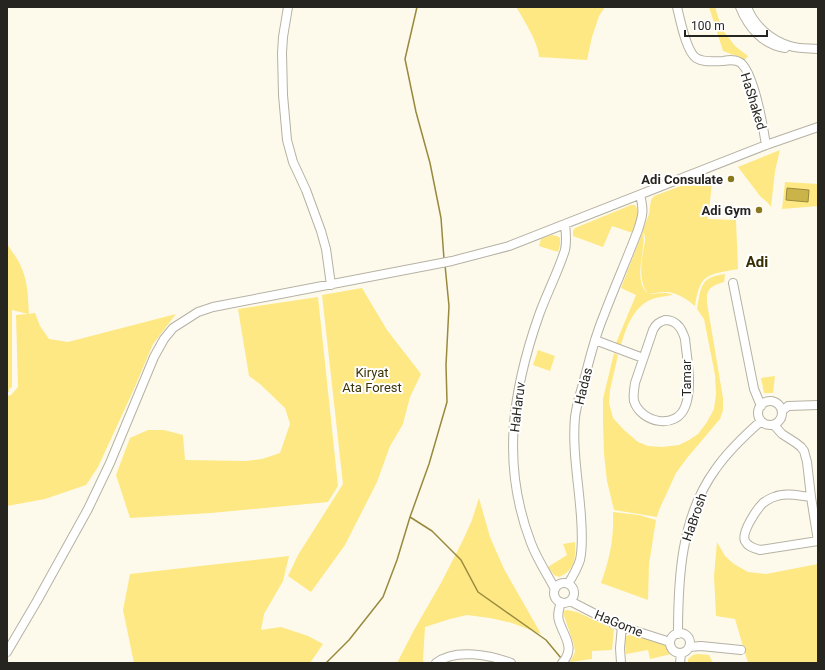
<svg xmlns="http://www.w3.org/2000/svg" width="825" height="670" font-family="Roboto,sans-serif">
	<rect width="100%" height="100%" fill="#fdfaeb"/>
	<!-- green -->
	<path fill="#fee883" d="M516,7H605L599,16L592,37L587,60L539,57C539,44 523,18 516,7Z
		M709,7H715L722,29L735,46L748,56L744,61L739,57L723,51Z
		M780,150L775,171L771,207L768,203L760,196L738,167Z
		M713,174L708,219L736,220L738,269C707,275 700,273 695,306C687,299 676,292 666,292C660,292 654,293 649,294C638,285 641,260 644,247C645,241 646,237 643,232C647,249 631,281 649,294C657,294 666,291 673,295C666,296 658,297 652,299C633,307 626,328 621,345L616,343L636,295L621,288L643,231V230L649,214L651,200L654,196Z
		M785,182L818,184V206L782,209Z
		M631,205H635C642,214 636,224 633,233L612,226L603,247L573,236V231L575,228Z
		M552,235L557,236L560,238V245L558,252L539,246L541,239Z
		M7,244C12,252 19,260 22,269C28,283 28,298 29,314L35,313L40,326L49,339L68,342L176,314L153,344L134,389L98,467L86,485L45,499L7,506V396L11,395L18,387L16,315L28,314L12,310V387L9,389V392H7Z
		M725,274L724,282C710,286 706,289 707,303L723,398V410L720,419L687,458L676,473L659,510L657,517L614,510L607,481L604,454L603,422V399L614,353L618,355L610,390L609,403L613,418L624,430L638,442L648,446L662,447L679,445L689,440L698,434L707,422L714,409L716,394L715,375L704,319L697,309C701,287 700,277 725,274Z
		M362,288L387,330L421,374L410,397L403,424L390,446L377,482L345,545L311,592L288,576L298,555L343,484L322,295Z
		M318,297L338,486L328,502L211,513L130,518L116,475L130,438L148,430H164L183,435L185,460L246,461L262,459L280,453L290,424L285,408L260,384L249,376L238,309Z
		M538,350L555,356L550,371L533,365Z
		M775,376L773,393H764L761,378Z
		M479,498L490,537L504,569L541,634L512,623L490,618L467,615L450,619L425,627L423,660L424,663H397L414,630L441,583L463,540L472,520Z
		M613,512L639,515L656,520L649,564L648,600L601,583C610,558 614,539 613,512Z
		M575,542C576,558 575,571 559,577L554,575L548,567L567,555L563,544Z
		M717,542L725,556L734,564L748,572L766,574L818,564V663H748L735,619L716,616L714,576Z
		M289,556L283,581L264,614L261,630L281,627L308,636L323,644L310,663H134L123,610L130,574Z
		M567,610L577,612L614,629L612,650L592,651V659L570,662L575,652L574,645L564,616V611Z
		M630,635L661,642L666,645L671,654L650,659L648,650L626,654L625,639L626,636Z
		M697,654L709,655L713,663H688V659L693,655Z"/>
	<!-- water -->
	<path fill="#cab44a" stroke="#99893d" d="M787,188L809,190L808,202L786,200Z"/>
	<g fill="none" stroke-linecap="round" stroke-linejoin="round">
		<!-- stream -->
		<path stroke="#99893d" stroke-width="1.5" d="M417,7L405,59L416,112L430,163L441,218L444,259
			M410,517L432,531L461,560L478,592L546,640L561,658
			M326,663L349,640L383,597L397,560L410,517L429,464L447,402L446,365L449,306L445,265"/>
		<defs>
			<path id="minor" d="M288,7L283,37L282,53L283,95L287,140L293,162L306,190L321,231L326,249L331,285
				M677,7C680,19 686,51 696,58C704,63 715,61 723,61C729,60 736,59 741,63C755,76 763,126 766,145
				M740,7C748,27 763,45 785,48
				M747,7C754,26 771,40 790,46C799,49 809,48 818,49
				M733,283L754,389L761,406
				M665,320C677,320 682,329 685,339C687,360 693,387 685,407C676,430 641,423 634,401C633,395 634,389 635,383L653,330C656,324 659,322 665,320Z
				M595,340L643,358
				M758 413a12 12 0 1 1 24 0a12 12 0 1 1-24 0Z
				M782,411L788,406L818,405
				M774,425L782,434L796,443L801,447L804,451L807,462L811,497L818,541
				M811,497C799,496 786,492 774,497C770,498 766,501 763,503C757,509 741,532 745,541C748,547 754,548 760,550L818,541
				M554 593a10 10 0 1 1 20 0a10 10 0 1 1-20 0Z
				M568,584C573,576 577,569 580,560C583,546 582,531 581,517C579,484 572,451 575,417C577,402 582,388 586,373C591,353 596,334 604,315C615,286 627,259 638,230C643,215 644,210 640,195
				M555,589C547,574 537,559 531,543C501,465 512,392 539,315C547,293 558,272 565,250C567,241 566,233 565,224
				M570,601L607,620L620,626L670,642
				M561,602C559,609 557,615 559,621C564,637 576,648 562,663
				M670 643a10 10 0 1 1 20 0a10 10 0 1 1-20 0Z
				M678,634C678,578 681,517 715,470C728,451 744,436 761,421
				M689,647L701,646L741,650
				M7,652L37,601L88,509L110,463L154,357L164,339L173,328L198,312L213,307L452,261L509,246L766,145L818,127
				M436,663C455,648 491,655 511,663
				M621,663L620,648L622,626
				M680,663L681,653"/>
		</defs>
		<!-- minor casing -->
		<use href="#minor" stroke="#b5b2a4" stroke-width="10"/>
		<!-- minor -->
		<use href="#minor" stroke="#fff" stroke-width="8"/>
	</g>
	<!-- markers -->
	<g fill="#8a781c" stroke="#fff" stroke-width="1.5">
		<circle cx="731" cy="179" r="4"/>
		<circle cx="759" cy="210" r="4"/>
	</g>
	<g text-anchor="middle" stroke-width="4" stroke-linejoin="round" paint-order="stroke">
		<!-- street labels -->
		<g font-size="13" fill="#272520" stroke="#fff">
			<text transform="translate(754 101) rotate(73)" y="5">HaShaked</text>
			<text transform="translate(686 378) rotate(-90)" y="5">Tamar</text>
			<text transform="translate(583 386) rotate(-76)" y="5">Hadas</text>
			<text transform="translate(517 407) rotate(-83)" y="5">HaHaruv</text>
			<text transform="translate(694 517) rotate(-71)" y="5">HaBrosh</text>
			<text transform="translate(619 623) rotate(22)" y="5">HaGome</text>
		</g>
		<!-- poi labels -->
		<g font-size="13" font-weight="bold" fill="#272520" stroke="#fff" text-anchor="end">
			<text x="723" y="184">Adi Consulate</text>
			<text x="751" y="215">Adi Gym</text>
		</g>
		<!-- park labels -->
		<g font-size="13" fill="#3e3506" stroke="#fff">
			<text x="372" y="377">Kiryat<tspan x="372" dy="15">Ata Forest</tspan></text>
		</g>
		<!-- quarter labels -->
		<g font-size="15" font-weight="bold" fill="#372f03" stroke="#fff">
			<text x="757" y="267">Adi</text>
		</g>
	</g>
	<!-- border -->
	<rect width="825" height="670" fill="none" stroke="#272520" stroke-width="16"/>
	<!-- scale -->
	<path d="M685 30v6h82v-6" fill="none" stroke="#272520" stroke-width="2"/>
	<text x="691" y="30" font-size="12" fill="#272520" stroke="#ffffff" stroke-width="3" paint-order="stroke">100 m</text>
</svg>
